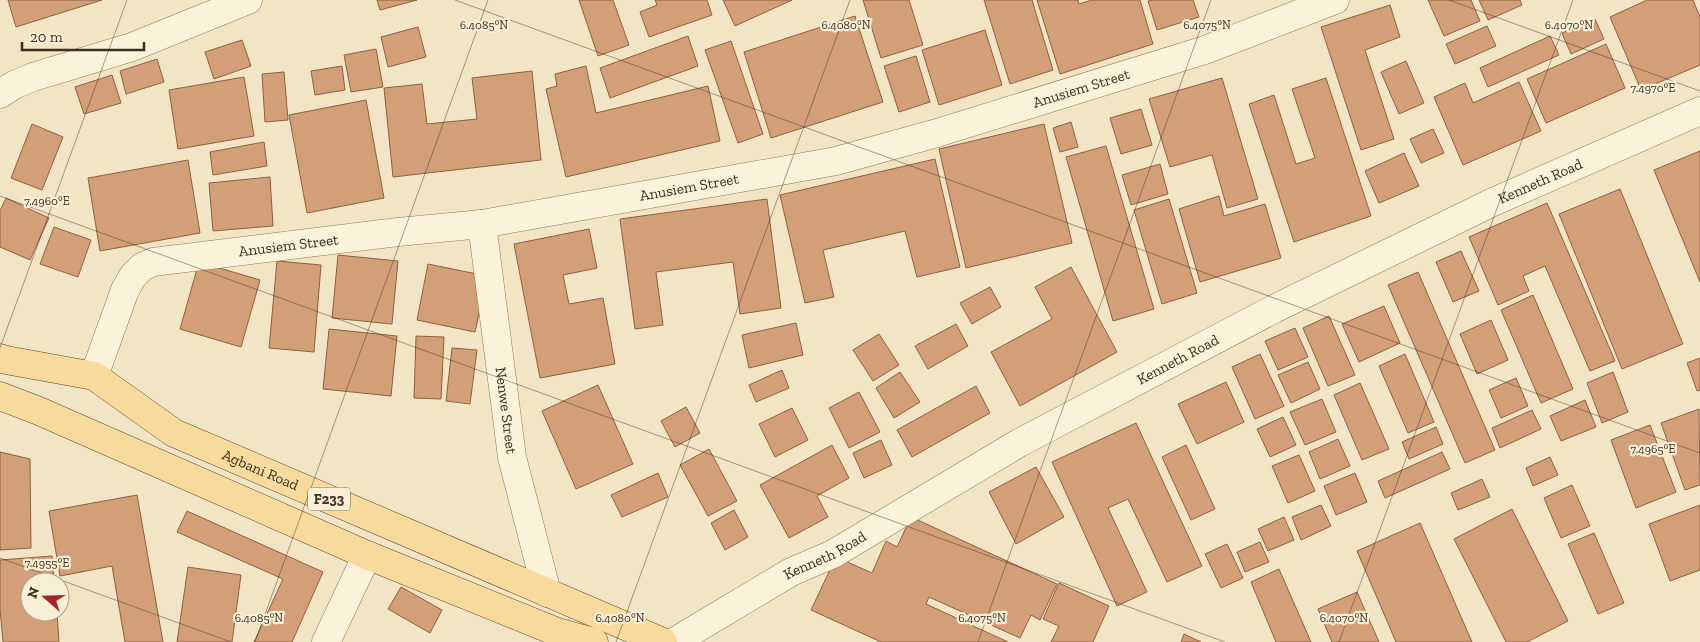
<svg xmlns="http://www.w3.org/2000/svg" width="1700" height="642" font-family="'Zilla Slab',serif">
	<rect width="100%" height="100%" fill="#f2e5c6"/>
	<!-- building -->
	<path fill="#d39f79" stroke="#905f3e" d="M8,0H102L16,27Z
		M377,0H417L380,10Z
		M579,0H613L629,45L598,56Z
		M655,0H707L712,15L649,37L640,12L657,5Z
		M723,0H792L735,26Z
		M863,0H909L923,45L881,58Z
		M984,0H1032L1053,70L1010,84Z
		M1037,0H1078L1079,4L1092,0H1140L1153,44L1060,74Z
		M1152,0H1193L1199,17L1157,30L1148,1Z
		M1428,0H1471L1480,21L1444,36Z
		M1479,0H1520L1522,5L1488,20Z
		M1647,0H1693L1700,17V65L1641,90L1610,17Z
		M1390,5L1400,37L1365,50L1394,139L1361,150L1321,27Z
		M855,16L883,102L771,138L744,52Z
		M1595,19L1604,39L1571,54L1562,33Z
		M1487,26L1496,46L1455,64L1446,44Z
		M418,27L426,57L388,67L381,37Z
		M985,30L1002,85L939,105L922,50Z
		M688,36L698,66L610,98L600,68Z
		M1550,36L1559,55L1488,87L1480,68Z
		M242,40L251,66L214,79L205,52Z
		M731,41L763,134L738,143L705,50Z
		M1606,44L1625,88L1546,123L1527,79Z
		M376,49L383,87L351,92L344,55Z
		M916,56L930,102L899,112L884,66Z
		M157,59L164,82L126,94L120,71Z
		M1406,61L1424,103L1399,114L1381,72Z
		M342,66L345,90L315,95L311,71Z
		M586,66L596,113L708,86L720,141L566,177L546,89L557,86L555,74Z
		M532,71L541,160L393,177L384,88L422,84L427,124L477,119L472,78Z
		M284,72L288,120L265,122L262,74Z
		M112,75L121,103L84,114L75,87Z
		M244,77L254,136L178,149L169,90Z
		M1222,78L1258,199L1227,208L1212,155L1170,167L1149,99Z
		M1326,78L1371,216L1294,242L1249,104L1274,95L1296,164L1315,158L1292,89Z
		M1519,82L1541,131L1463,165L1434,97L1465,83L1473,103Z
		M366,100L384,198L307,213L289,115Z
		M1141,109L1152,145L1121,154L1110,118Z
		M1071,122L1078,147L1060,152L1053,128Z
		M32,124L63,137L42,190L11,178Z
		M1044,124L1072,243L966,268L939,149Z
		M1433,129L1444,153L1421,163L1410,139Z
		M264,142L267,166L213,175L210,152Z
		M1106,146L1154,309L1113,321L1066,157Z
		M1700,151V282L1654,170Z
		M1404,153L1419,186L1379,203L1365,171Z
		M935,159L960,267L917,277L905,231L823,250L834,297L805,303L780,195Z
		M188,160L200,233L100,251L88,178Z
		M1160,164L1168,194L1131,205L1122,175Z
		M270,177L273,226L213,231L209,183Z
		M1620,189L1683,344L1622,369L1559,214Z
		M1219,196L1224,216L1265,204L1281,258L1200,282L1179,209Z
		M6,198L49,218L30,260L0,247V211Z
		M767,199L781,308L740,314L733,262L656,272L663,325L635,329L620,219Z
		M1169,199L1197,293L1162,304L1134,210Z
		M1547,203L1615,361L1590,371L1545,266L1523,276L1529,291L1498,305L1469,237Z
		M54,227L91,240L78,277L40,264Z
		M589,229L597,268L563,275L569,304L603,298L615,364L540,378L514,244Z
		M1461,251L1479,291L1453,302L1436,262Z
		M338,255L398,261L392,324L332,318Z
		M277,261L321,265L314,352L269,348Z
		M199,262L260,280L241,347L180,329Z
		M428,264L487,276L475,332L417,320Z
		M1071,267L1117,352L1020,406L991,352L1052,319L1035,287Z
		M1418,272L1495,450L1465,463L1388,285Z
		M990,287L1001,307L972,324L960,303Z
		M1533,295L1573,389L1541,403L1501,310Z
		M1384,306L1400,343L1359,362L1342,324Z
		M1329,316L1355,375L1328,386L1303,328Z
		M1491,320L1508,360L1477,374L1460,334Z
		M796,323L803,355L749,368L742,335Z
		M956,324L968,346L928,369L915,346Z
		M1295,328L1308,357L1278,370L1265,341Z
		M329,329L397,336L391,396L323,389Z
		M879,334L899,365L873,381L853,350Z
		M416,336L444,337L441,399L414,398Z
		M452,348L477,350L470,404L446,401Z
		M1260,354L1284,406L1255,419L1232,367Z
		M1405,354L1434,422L1408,433L1379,366Z
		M1700,358V390L1697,391L1687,363Z
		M1308,362L1320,389L1291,403L1278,375Z
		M782,370L789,388L756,402L749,385Z
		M900,372L920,402L894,418L876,388Z
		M1613,372L1628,412L1602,423L1587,383Z
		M1516,378L1528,406L1501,418L1489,390Z
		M1226,382L1244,422L1197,444L1178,404Z
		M1360,383L1389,449L1362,460L1334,395Z
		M598,385L633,464L576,489L542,411Z
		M976,386L990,413L912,457L897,430Z
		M859,392L880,432L849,448L829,408Z
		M1322,399L1336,432L1305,445L1290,412Z
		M1585,400L1596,427L1561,441L1550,416Z
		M686,407L700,433L675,447L661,421Z
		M792,408L808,440L775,457L759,424Z
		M1699,409L1700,485L1685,490L1661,423Z
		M1532,410L1541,429L1500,448L1492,428Z
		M1283,417L1296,445L1270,457L1257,429Z
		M1136,423L1202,566L1167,582L1128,499L1108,508L1147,592L1117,606L1052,462Z
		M1650,425L1676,492L1636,508L1611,440Z
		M1436,427L1443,444L1409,459L1402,442Z
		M1338,439L1350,466L1320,479L1309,452Z
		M881,440L892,465L864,478L853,453Z
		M832,445L849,478L817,496L828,517L789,538L760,485Z
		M1186,445L1215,509L1191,520L1162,457Z
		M709,449L737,501L708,516L680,465Z
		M0,452L30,459L31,548L0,550Z
		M1442,452L1450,469L1385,498L1378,481Z
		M1299,455L1315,491L1288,503L1272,466Z
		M1550,457L1558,475L1533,486L1526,468Z
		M1036,467L1064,517L1016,544L989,492Z
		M658,473L668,497L622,517L611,495Z
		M1355,473L1367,502L1336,515L1324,486Z
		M1482,479L1490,497L1458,510L1451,493Z
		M1572,485L1590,526L1561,538L1544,498Z
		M137,495L163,642H125L112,566L60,576L49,511Z
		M1321,505L1331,526L1301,540L1292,517Z
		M1700,505V570L1670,581L1649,524Z
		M1512,509L1568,621L1527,642H1506L1454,539Z
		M734,510L748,537L725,550L711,523Z
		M187,511L323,572L292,642H254L283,579L177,532Z
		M911,517L1057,584L1040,620L1031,615L1020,638L929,597L926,604L1008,642H881L811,610L836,557L872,573L886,541L897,547Z
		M1284,517L1294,540L1268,551L1258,529Z
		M1420,523L1472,642H1396L1357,551Z
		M1594,533L1624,603L1598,614L1568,544Z
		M1260,542L1269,562L1245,572L1237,552Z
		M1227,544L1243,578L1221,588L1205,554Z
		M52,556L54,582H30V612H57L59,642H3L0,609V560Z
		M188,567L241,575L232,642H177Z
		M1279,569L1311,642H1276L1251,582Z
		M1059,583L1109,606L1093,642H1051L1059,626L1043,619Z
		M401,587L442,610L430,633L388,609Z
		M1357,592L1379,642H1332L1318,609Z
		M1184,634L1201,642H1181Z"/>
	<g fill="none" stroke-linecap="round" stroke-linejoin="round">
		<defs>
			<g id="minor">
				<path d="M0,94L14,85L33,77L132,47L248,0"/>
				<path id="s1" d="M482,224L512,457L547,593"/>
				<path id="s2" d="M94,376L125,290L133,276L142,267L153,262L398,232L482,224L836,161L937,133L1205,50L1335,0"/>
				<path d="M326,642L367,555"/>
				<path id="s3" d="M674,642L791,572L833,554L1019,443L1274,309L1493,202L1700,111"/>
			</g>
			<g id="primary">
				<path id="s4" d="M0,358L6,360L94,376L174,433L663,642"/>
				<path d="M0,396L39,411L367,555L557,632L594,642"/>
			</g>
		</defs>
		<!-- minor casing -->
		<use href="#minor" stroke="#8f765a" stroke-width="29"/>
		<!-- primary casing -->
		<use href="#primary" stroke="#5d442e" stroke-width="29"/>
		<!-- minor -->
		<use href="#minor" stroke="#fbf2da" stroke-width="28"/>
		<!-- primary -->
		<use href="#primary" stroke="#f7db9c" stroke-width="28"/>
	</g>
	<!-- ticks -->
	<path fill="none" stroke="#3e2e1f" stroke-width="1" stroke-opacity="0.45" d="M455,0L1700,453M1449,0L1700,91M0,196L1225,642M0,348L127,0M0,558L231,642M255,642L488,0M616,642L850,0M978,642L1211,0M1339,642L1573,0"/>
	<g text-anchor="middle" stroke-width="4.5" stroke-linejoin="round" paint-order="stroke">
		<!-- shield labels -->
		<rect fill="#f8efd6" stroke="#766856" stroke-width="1" x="308" y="487.5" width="42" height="23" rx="4"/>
		<g font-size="14" font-weight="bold" fill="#3e2e1f">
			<text x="329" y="504">F233</text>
		</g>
		<!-- street labels -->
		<g font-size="15" fill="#3e2e1f" stroke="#f8efd6">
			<text dy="5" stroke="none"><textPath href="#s2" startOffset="1079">Anusiem Street</textPath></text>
			<text dy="5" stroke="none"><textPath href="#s3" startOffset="982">Kenneth Road</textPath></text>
			<text dy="5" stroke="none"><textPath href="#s2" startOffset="674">Anusiem Street</textPath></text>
			<text dy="5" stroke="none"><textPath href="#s2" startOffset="269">Anusiem Street</textPath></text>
			<text dy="5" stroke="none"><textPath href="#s3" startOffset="578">Kenneth Road</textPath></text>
			<text dy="5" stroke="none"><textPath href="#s1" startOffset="188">Nenwe Street</textPath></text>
			<text dy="5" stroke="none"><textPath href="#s4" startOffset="288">Agbani Road</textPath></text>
			<text dy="5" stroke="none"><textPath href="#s3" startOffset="174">Kenneth Road</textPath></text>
		</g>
	</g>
	<g font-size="12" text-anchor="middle" fill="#3e2e1f" stroke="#f8efd6" stroke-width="4.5" stroke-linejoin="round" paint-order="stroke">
		<text x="484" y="29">6.4085°N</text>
		<text x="846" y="29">6.4080°N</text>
		<text x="1207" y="29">6.4075°N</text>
		<text x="1569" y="29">6.4070°N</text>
		<text x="1653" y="92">7.4970°E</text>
		<text x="47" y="205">7.4960°E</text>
		<text x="1653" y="453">7.4965°E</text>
		<text x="47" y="567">7.4955°E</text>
		<text x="259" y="622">6.4085°N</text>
		<text x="620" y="622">6.4080°N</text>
		<text x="982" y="622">6.4075°N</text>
		<text x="1344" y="622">6.4070°N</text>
	</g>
	<!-- north arrow -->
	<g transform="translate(45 597) rotate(290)"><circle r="24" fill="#f8efd6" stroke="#aea28d"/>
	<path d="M0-4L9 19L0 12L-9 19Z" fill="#a32525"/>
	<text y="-8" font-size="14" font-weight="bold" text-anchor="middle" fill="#3e2e1f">N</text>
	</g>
	<!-- scale -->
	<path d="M22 42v8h122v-8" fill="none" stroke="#3e2e1f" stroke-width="2.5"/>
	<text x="30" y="42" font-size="15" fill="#3e2e1f" stroke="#f8efd6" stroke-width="4" paint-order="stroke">20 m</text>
</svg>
